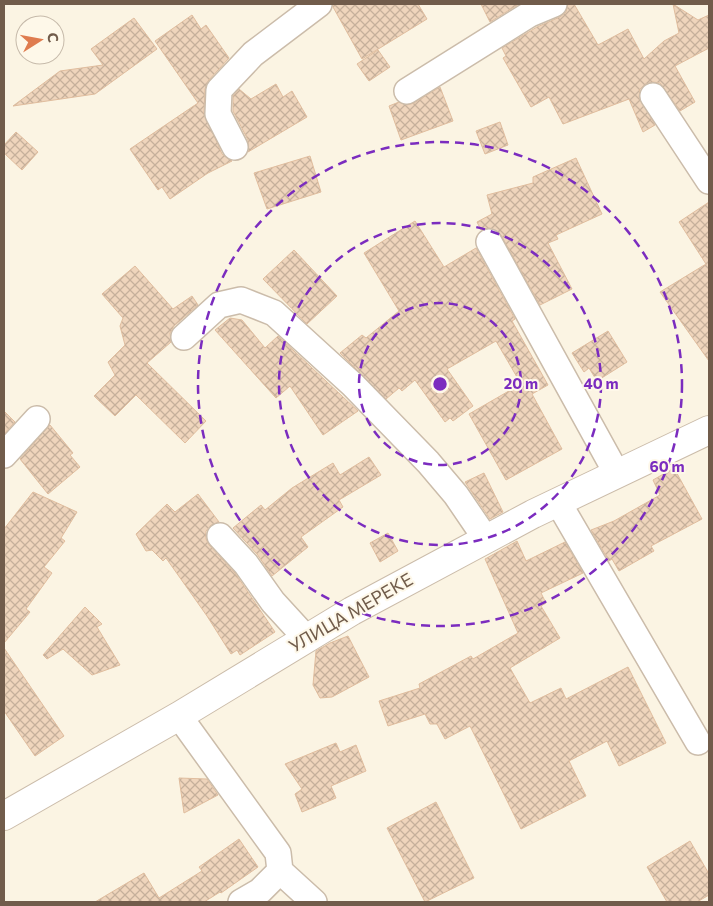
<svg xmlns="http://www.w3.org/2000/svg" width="713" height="906" font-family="Commissioner,sans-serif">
	<defs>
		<pattern id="building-cross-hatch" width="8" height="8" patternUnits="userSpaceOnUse" patternTransform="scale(1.25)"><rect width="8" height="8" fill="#efd5bc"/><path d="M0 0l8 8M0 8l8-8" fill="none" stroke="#c6b09b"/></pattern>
	</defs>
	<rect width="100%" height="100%" fill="#fbf4e3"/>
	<!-- building -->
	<path fill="url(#building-cross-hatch)" stroke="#e0bd9e" d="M333,4H418L427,19L362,59L333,7Z
		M481,4H519L490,22Z
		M568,4H574L598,45L628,29L644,59L664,41L679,33L673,4L698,20L709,15V48L675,66L695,102L680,111L660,83L653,82L646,84L640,89L639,97L655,125L643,132L629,99L563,124L549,97L531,107L503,58L506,56L502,48L537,27L560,17L566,12Z
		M192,15L201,29L206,25L229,58L208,81L205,89L204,113L222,154L232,161L208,173L170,199L162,187L158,190L130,149L198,103L155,41Z
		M134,18L157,49L95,94L13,106L60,71L103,65L91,49Z
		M378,50L390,67L369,81L357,64Z
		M276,84L283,97L292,91L307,117L248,152V140L233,111V96L239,89L251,99Z
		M440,87L453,121L401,140L389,106L399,102L407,105L414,103Z
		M500,122L508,145L485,154L476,131Z
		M16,132L38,152L22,170L4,153V145Z
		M310,156L321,192L267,209L254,173Z
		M576,158L602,214L556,235L558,239L548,243L572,289L540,305L501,235L490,228L481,230L477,222L492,214L487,195L533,183V177Z
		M709,202V361L660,292L706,264L679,222Z
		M415,221L444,267L476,248L515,319L512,321L548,385L532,394L562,449L506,480L469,414L521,384L496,341L447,369L473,406L453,421L450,418L445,422L415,380L402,391L399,388L386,399L340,353L362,335L366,338L399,311L364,253Z
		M294,250L337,296L307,324L263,279Z
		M135,266L173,309L192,296L198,305L174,326L170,333L171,342L147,363L206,421L185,443L136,395L115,416L94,396L115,375L108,362L125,345L120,326L123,318L102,294Z
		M230,318L242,320L265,348L278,336L358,411L323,435L290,386L276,398L215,330Z
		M608,331L627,362L597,381L589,368L584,372L572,353Z
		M4,411L15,422L4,434Z
		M50,425L73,453L70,455L80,467L48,494L20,459Z
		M369,457L381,475L339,500L343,507L301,537L308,547L272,576L257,554L233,528L261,505L265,510L292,488L333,463L340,475Z
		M674,468L702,519L651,546L654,551L619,571L612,559L609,561L591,530L614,521L660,495L653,480Z
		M484,473L503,512L490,519L465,482Z
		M33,492L77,512L61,538L65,541L44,567L52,573L26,609L30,612L4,643V529Z
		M198,494L219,522L211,525L206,531V539L209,545L235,573L275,632L240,655L237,650L231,654L207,616L166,558L163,561L152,550L146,551L136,534L167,504L175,512Z
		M388,533L398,551L380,562L370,543Z
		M517,541L526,561L565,542L583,573L541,593L546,603L541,606L560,638L510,668L530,703L561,688L566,699L628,667L666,743L619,766L607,741L569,761L586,796L521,829L470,726L445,739L437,724H430L425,714L388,726L379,701L420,688L419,684L471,656L473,659L518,633L485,559Z
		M85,607L102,624L97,627L120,665L92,675L63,649L47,659L43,655Z
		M348,636L369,677L332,697L320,698L313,685L316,651L330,643Z
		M4,648L64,736L35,756L4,711Z
		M336,743L340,752L356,745L366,771L331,786L336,798L302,812L295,794L302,789L285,764Z
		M179,778L207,779L218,795L184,813Z
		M436,802L474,878L425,902L387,828Z
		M239,839L258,867L221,893L220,892L204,902H95L144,873L159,898L202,871L199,867Z
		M690,841L709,874V895L697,902H667L647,867Z"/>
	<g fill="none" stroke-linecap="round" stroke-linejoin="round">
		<defs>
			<path id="minor" d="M407,91L530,14L554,4
				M653,96L709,181
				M235,147L218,114L219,90L253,54L319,4
				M489,242L617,474
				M184,337L219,305L241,300L274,313L353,385L428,462L456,495L486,539
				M4,455L37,419
				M558,502L698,742
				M220,536L246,564L273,602L306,638
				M179,716L278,853L280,871L314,902
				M241,902L260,891L280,871"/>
			<path id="tertiary" d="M4,816L179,716L352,611L533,514L709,430"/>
		</defs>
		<!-- minor casing -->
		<use href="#minor" stroke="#cbbcaa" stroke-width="28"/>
		<!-- tertiary casing -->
		<use href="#tertiary" stroke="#cbbcaa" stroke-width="30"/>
		<!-- minor -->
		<use href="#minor" stroke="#fff" stroke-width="25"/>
		<!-- tertiary -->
		<use href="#tertiary" stroke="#fff" stroke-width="28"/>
	</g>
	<!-- distance rings -->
	<g fill="none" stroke="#7b2cbf" stroke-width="2.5" stroke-dasharray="9 6">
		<circle cx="440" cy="384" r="81"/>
		<circle cx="440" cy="384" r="161"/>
		<circle cx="440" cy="384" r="242"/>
	</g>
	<g text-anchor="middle" stroke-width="4" stroke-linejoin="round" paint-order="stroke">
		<!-- street labels -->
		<g font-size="18" fill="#715c4b" stroke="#fef8e9">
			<text transform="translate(351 613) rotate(-30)" y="6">УЛИЦА МЕРЕКЕ</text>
		</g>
	</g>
	<circle cx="440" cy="384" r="8" fill="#7b2cbf" stroke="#fef8e9" stroke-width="2.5"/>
	<g font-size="15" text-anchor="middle" font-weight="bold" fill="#7b2cbf" stroke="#fef8e9" stroke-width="4" stroke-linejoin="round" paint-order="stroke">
		<text x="521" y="389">20 m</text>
		<text x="601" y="389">40 m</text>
		<text x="667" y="472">60 m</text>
	</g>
	<!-- border -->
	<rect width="713" height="906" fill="none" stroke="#715c4b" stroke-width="10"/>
	<!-- north arrow -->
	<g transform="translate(40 40) rotate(79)"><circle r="24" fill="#fef8e9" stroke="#c6baaa"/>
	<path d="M0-4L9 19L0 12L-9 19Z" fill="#df7c4f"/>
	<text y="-8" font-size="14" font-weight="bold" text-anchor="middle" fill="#715c4b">С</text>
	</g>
</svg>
